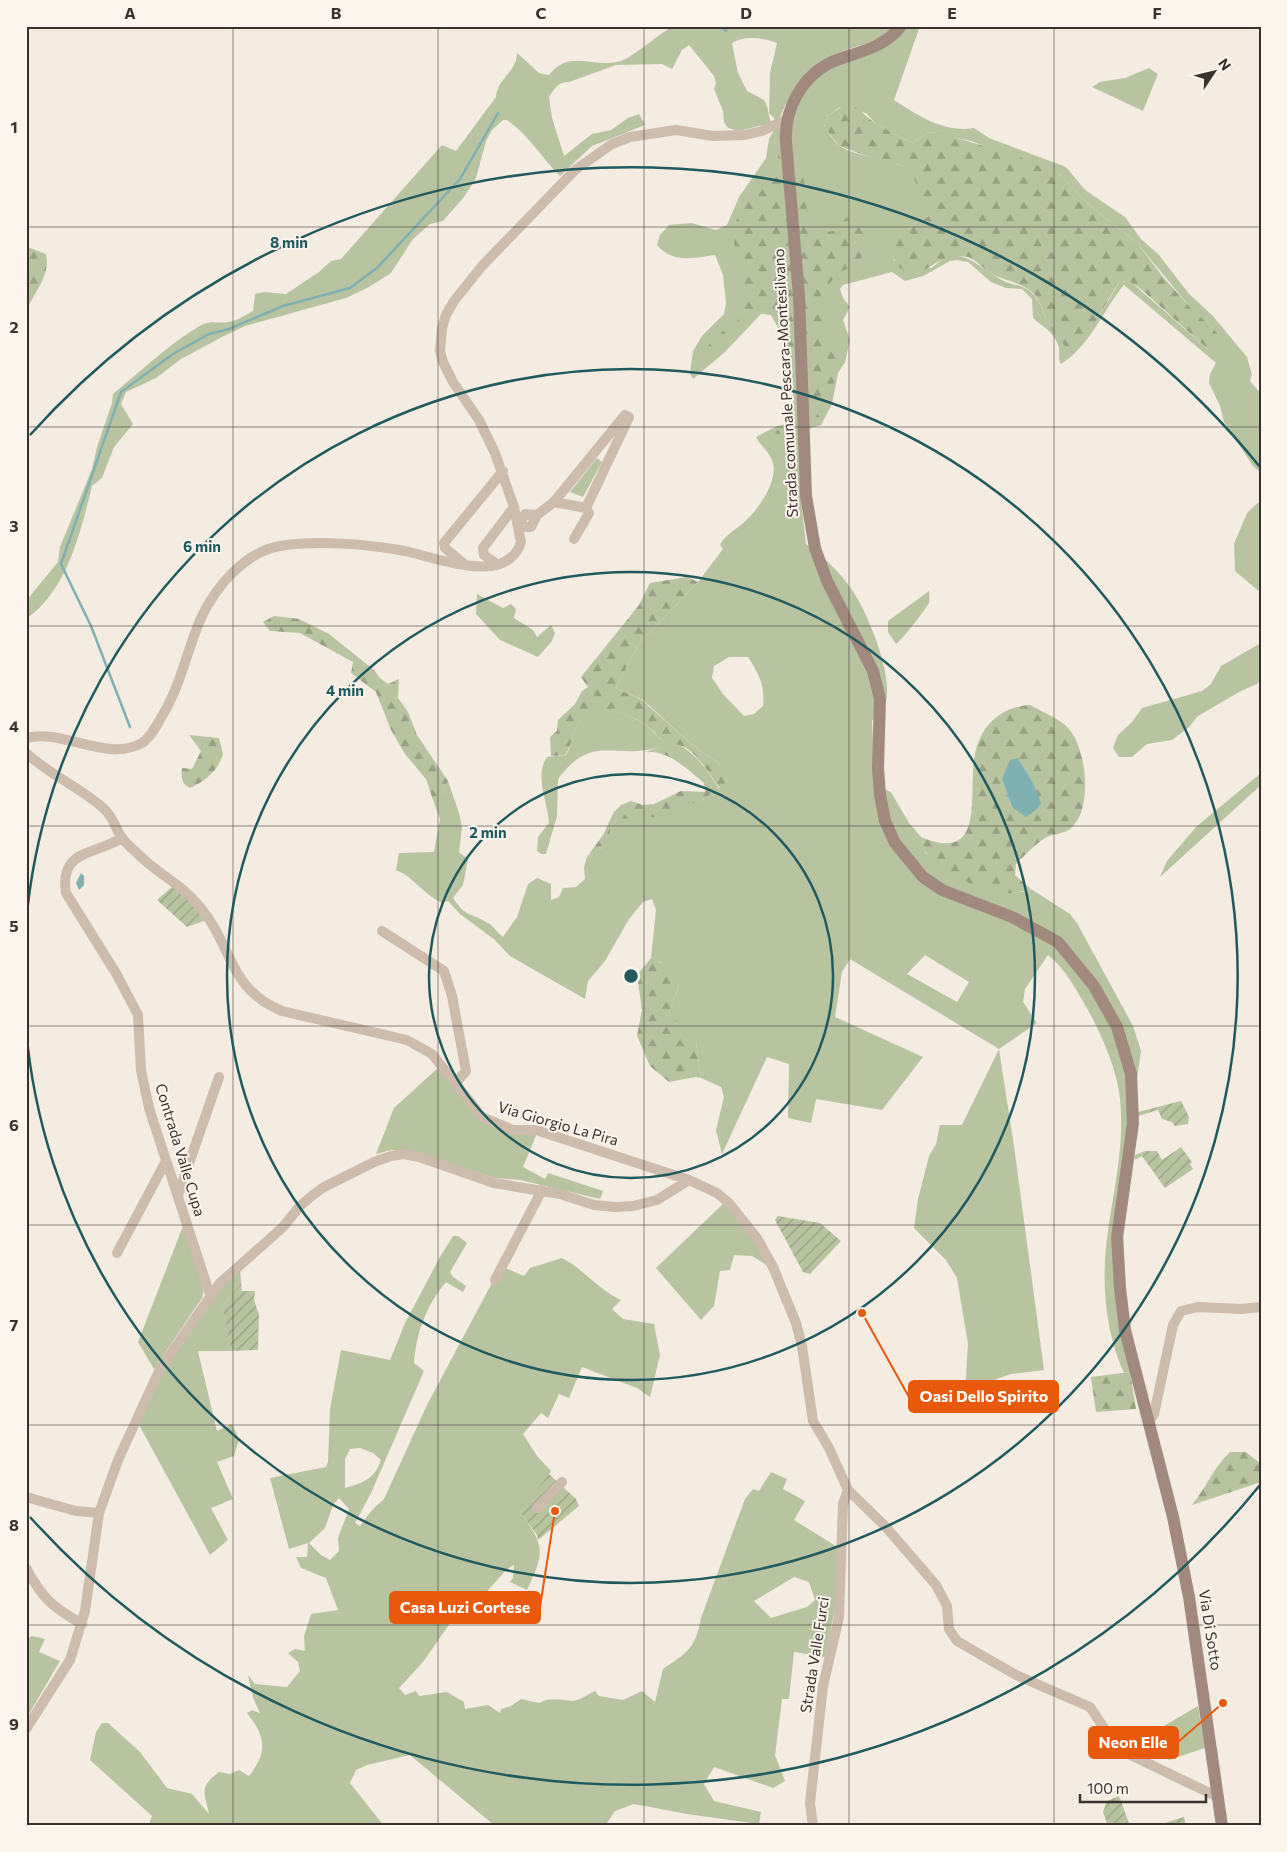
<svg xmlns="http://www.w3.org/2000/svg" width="1287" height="1852" font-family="Commissioner,sans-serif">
	<defs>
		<pattern id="forest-firs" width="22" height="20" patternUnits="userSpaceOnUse" patternTransform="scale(1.25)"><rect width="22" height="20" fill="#b8c4a0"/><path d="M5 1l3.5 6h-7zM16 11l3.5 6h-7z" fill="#97a083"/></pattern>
		<pattern id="garden-furrows" width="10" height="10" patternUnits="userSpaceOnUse" patternTransform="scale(1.25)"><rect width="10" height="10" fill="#b8c4a0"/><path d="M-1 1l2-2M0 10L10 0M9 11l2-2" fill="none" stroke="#97a083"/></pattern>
	</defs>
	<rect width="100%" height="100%" fill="#f4ebe1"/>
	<!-- green -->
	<path fill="#b8c4a0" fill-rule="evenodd" d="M673,26H892C882,39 867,43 852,48C810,62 797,77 780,117L776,120L769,113L770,73L777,43C764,38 744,35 732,43L738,73L747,91C769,102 765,99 771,123L739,131L728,128L724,122L723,111L714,89L716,83L714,76L689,45L682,50L672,69L662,64L616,65L569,82C558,82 555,88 549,97L552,118L564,156L592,134L611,130L628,118L639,114L645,125L592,146L560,176C541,157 529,135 507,120H503L492,130L486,141L476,178L464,197L443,221L430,224L413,239L391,273L369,287L346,298L245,326L224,336L181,359L156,378L126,392L121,404L133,424L114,447L102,478L92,486C81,531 67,591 26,619V601L58,562L60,547L92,469L97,447L112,403L113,394C141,371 168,345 198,327C211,319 216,324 228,322C236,321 246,315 253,311L255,294L264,292L286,294L319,272L331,261L341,259L442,145L456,151L496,97C497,79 517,72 517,53L539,73L549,75C570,48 594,69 621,61C633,57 659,34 673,26Z
		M905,26H920L894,100C919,116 944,133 974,128L989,138L1066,167L1085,190L1125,217L1141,239L1159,255L1189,294L1212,315L1247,357L1252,375L1250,381L1261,394V473L1253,466L1224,422L1220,406L1209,383L1210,374L1216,363L1124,285C1103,310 1090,346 1061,364C1057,359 1061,352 1058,345C1054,332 1042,326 1033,318L1032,299L1022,289L1006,288L991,282L968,262L957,260L950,261L923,276L905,281L892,272L843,285L840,289L843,298L850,307L843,320L850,340L845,362L838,373L832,404L821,425L811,428L798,442L801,501L806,544C823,557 838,570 850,587C866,608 897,681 884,706C881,711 876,716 872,721L875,785L891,792L909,823L921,837L926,853L956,876L998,893L1023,892L1031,889L1070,914L1077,923L1133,1026L1141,1051L1121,1193L1130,1372L1124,1373C1104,1329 1101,1278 1108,1231C1114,1187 1125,1144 1120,1099C1117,1069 1102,1036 1088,1010C1077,991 1065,968 1048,955L1025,989L1023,1002L1037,1023L999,1049L1014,1146L1044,1370L1011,1374L965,1390L968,1344L957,1278L946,1260L914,1228L918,1199L929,1156L936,1144L940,1125H962L999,1049L850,959L842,972L835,1017L923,1057L882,1110L816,1099L811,1123L788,1118L789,1064L767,1057L722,1154L716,1130L724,1097L721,1087L701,1078L696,1042L669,1013L679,986L661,962L651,958L656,910L652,899L643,902L629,919L605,961L588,981L585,999L510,956L495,940L460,914L448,901L442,903C424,895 414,877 396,870L399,853L434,852L440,819L433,800L442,793L448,781L459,813L462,827L459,852L468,859L463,885L453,898C466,918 470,912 488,923C494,926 497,933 503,937L517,917L528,884L537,878L551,884V900L559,897L563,888L576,887L585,879L584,867L587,857L610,843V828L617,819L672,809L705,799L712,787L659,747C614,761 593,732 558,779L557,816L546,854H541L537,851L538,837L549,823C548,802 534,776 547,757L566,755C573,745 571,733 579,722C599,695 645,719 660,739C688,742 706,767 719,789L728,779L722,765L698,750L643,700L616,688L638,645L698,582L723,549L720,545C725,535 734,531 742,524C757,512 778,482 773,463C770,452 761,447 756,437L777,426L793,423C794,400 793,366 786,344C783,334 776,325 771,315L761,314L725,352L693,379L690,373L693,351L702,336L724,314L726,303L723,275L715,255C693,258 673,264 657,245L660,235L669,225L691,223L716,230L727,225L739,197L766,158L769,139L776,127L816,76ZM840,107L866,113L876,124L912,143L929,132L971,141L1060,175L1087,203L1138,244L1190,307L1214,329L1209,350L1132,283L1120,281L1099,316L1067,349C1062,340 1055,333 1049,324C1043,315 1042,303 1033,294C1025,285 1016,286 1006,282C979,270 961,239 932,268L894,261C890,235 910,227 929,216C927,206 919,182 913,173C902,159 852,157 838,145C833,140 829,132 824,126L828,116ZM729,657H748C759,675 765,684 763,706L754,714L744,716L723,694L712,678L714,666ZM925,955L969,982L957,1002L907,974Z
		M1149,68L1158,74L1143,111L1092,87L1100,82L1125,78Z
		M597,458L602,462L583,497L570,492Z
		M1261,500V593L1235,571L1234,544L1247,513Z
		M929,591C929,596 930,598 929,603C926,609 902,640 896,644L888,632V621Z
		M477,594L503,608L511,604L516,609L514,618L533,630L537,637L551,625L555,633L552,641L538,657L500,640L476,614Z
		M1261,643V679L1257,684L1241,691L1198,716L1189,727L1172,740L1147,744L1132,757H1119L1113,748L1118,735L1132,722L1142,708L1202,691L1211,684L1221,666Z
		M1261,773V785L1160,877L1167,861L1197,826Z
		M440,1066L481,1119L537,1133L523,1167L545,1179L548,1173L603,1191L600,1199L520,1180L495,1178L408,1150H391L376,1154L394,1108Z
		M724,1203L749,1230L768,1266L752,1256L734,1255L730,1270L720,1271L714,1306L701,1320L656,1268Z
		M183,1226L204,1289L202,1298L154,1369L138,1342Z
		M453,1236H458L467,1243L450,1272L453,1277L466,1286L463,1292L446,1282C427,1304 416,1333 414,1363L424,1371L371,1493L355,1523L360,1526L372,1510L384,1499L427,1405L501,1266L524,1276L530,1268L562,1258C585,1270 597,1289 621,1300L612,1309L623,1319L654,1324L660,1355L650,1397L637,1388L582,1367L569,1398L559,1394L548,1418L541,1413L523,1434L537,1456L551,1471L543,1484L520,1512C545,1546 545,1552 527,1590L510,1582L513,1578L514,1565L507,1569L481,1598L471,1593L423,1662L399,1688L405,1695L416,1691L419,1696L447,1692L464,1702L465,1709L488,1705L500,1713L501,1709L511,1706L521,1699L539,1703C550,1697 560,1700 572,1701C579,1701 588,1694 595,1691L599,1696L623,1700L642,1691L655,1702L663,1669C688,1652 695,1649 701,1618L745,1499L753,1489L759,1491L771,1472L787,1479L783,1489L805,1501L794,1520L839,1548L835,1609L825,1657L794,1652L789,1699H782L775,1755L785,1781L773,1788L714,1767L704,1784L714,1801L761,1812L759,1824L687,1814L634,1804L615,1811L605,1826H560L555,1823L547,1826H495L410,1755L367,1765L356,1770L350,1783L384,1826H148L152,1816L90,1760L96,1732L102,1723H108L140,1752L167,1788L192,1794L209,1814C205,1794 198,1787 219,1772L230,1774L239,1770L249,1776C268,1752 266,1737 247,1713L252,1710L260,1713L253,1698L248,1675L255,1684L287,1687L300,1671L298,1662L288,1653L295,1649L305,1651L304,1636L311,1614L338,1610L326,1578L301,1568L296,1557H307L308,1543L289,1549L270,1478L326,1467L328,1462L330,1409L341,1350L390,1360L405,1323L440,1257ZM360,1448L373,1453L381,1460C374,1480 364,1482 345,1488V1459L350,1449ZM339,1498L349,1509L338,1538L339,1551L330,1560L321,1555L309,1543L325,1528L333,1505ZM794,1577L809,1582L815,1600L807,1607L771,1618L754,1601Z
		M240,1267L241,1283L222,1307L231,1351H198L217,1431L232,1424L239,1439L234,1456L217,1462L233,1499L211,1508L228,1540L210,1555L138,1423L168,1361L213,1296Z
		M32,1636L45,1639L39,1652L60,1661L26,1719V1640Z
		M1198,1706L1205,1748L1169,1760L1145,1737Z"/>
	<!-- forest -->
	<path fill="url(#forest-firs)" fill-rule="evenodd" d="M844,105L854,106L876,124L912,143L929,132L947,135L1017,156L1060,175L1087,203L1138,244L1163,277L1190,307L1214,329L1225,344L1220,351L1209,350L1142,290L1132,283L1120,281C1105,302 1091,339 1067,349C1062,341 1051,331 1047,321C1043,312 1041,302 1034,294C1023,282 1003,281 990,273C983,268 976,260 968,257C959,255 950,257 942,260C931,264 919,279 903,270C898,267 894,261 893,255C890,236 915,224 929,216L912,173L901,165L878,160L839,146L824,126L828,116Z
		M783,139C807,161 804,188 808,218L806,225L809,231L818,233L834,231L847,217L855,216L863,226L862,257L851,268L838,272L819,298L829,342L840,362C837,370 827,412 824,415C820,418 817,417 812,417C808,418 803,423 799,426L795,444L789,455L776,450L772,440L777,430C785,429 793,429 796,420C803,403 790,337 780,321C776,315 771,312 765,309C740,325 725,350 702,366C701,345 723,331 738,320L743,266L734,244L736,221L761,181L779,166L777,144Z
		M30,248L46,254C51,275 34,292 26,312V250Z
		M687,577L698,582L638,645L616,688L642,700L698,750L722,765L727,771L728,779L720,789C713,778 697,754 686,748C678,744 667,742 661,739C658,738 656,733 653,731C637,716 607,703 586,716C571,725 575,742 565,755L551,756L550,737L557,731L558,720L575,704L582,691L588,687L581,677L639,605L650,583Z
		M274,616L299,619L329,634L374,670L380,678L388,684L399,679L398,698L408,712L417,735L448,781L442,793L433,800L426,779L405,754L391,730L376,692L351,673L353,662L300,633L270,631L263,622Z
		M1030,705C1041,711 1056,717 1066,726C1087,744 1094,811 1070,829C1063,834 1052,834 1045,838C1034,845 1025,855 1016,864L1015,875L1031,889C1022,892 1007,895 996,893C978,889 936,869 926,852C923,848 923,842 921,837C988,865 967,792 975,754C981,725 1001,707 1030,705ZM1018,758L1032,781L1012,807L1002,779Z
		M189,735L219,738L223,754C218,771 205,781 190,788C181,784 181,776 182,768L192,769L201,751Z
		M659,747C688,751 698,764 712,787L710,794L705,799L654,817L617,819L610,828V843L587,857L603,835L614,812L621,805L631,801L643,805L654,804L681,791L705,792L704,783C687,769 669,750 645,752Z
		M651,958C666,963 672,972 679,986L669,1013L689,1032L696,1042L701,1078L695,1077L669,1082L650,1066L637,1036L642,1010L637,975Z
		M1130,1372L1136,1409L1096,1412L1091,1377Z
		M1230,1452H1246L1261,1464V1482L1192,1505C1206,1488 1213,1468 1230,1452Z"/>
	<!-- garden -->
	<path fill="url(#garden-furrows)" d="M173,886L187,897L206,920L187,927L157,900Z
		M1181,1101L1189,1117L1188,1124L1175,1126L1172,1122L1162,1119L1158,1110L1138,1116V1112Z
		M1181,1147L1192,1162L1190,1164L1193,1169L1165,1188L1142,1156L1135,1160V1155L1145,1151H1157L1162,1160Z
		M778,1216L820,1223L841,1241L810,1274L803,1272L775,1220Z
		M241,1283L242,1291H255L254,1300L259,1315L258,1350L231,1351L222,1307Z
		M549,1474L576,1499L579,1506L538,1540L537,1535L520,1512Z
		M1119,1796L1130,1826H1108L1103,1812L1107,1801Z
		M1184,1817L1186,1826H1155Z"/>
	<!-- water -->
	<path fill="#7fb0b2" d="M1018,758L1032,781L1041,803L1036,810L1026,817L1012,807L1002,779L1010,760Z
		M81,873L84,876V885L79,890L76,883Z"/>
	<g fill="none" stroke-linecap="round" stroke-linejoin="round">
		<!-- stream -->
		<path stroke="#7fb0b2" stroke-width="2.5" d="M721,26L726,31
			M130,727L91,626L61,564L121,392L173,354L209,334L229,329L283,306L350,288L377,268L460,179L498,113"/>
		<!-- street -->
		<path stroke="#cdbbac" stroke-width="10" d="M537,515L525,514L518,527H531L537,515L554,502L625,415L629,417L586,508L554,502
			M574,539L589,513L586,508
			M463,563L445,548L444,543L503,471
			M497,564L484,555L483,548L514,507
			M26,738C63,728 106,763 142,743C151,737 157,725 162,716C181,685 187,650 201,618C216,586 245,552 280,546C317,540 368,544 405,551C431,557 464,569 491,566C505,564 517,556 521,542L514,507L495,453L479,420L453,382L443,362L440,351L442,328L446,315L454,301L482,266L575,170L612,144L630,137L676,130L713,136L745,135L762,131L787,119
			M26,753C49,774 77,786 101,806C111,814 113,822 119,833C123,841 130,847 137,853C156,873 183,885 200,907C233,946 228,989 282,1011L407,1040L432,1054L482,1117L513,1130H536L689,1180L717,1193L729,1203L757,1238L773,1267L796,1323L802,1346L813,1421L829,1448L848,1490L885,1526L936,1585L947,1606L949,1629L957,1641L1016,1675L1090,1707L1118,1749L1218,1797
			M122,838C95,855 59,849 66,893L117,975L138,1015L141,1070L149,1108L210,1295
			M382,931L444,971L452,996L466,1071L456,1083
			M178,1195L219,1077
			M117,1253L166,1161
			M495,1280L542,1190
			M1148,1424L1154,1414L1173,1325L1181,1311L1198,1307L1241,1309L1261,1307
			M26,1497L76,1511L99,1513
			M537,1508L562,1482
			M26,1568C43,1599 51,1606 82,1624
			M26,1729L70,1660L85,1611L99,1513L118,1460L160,1369L219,1284L283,1227L300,1206L313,1195L324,1187L374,1162L391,1156L404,1154L419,1157L494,1183L560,1194L594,1205L615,1207L633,1206L657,1200L689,1180
			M813,1826L810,1803L823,1686L839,1617L843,1504L848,1490"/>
		<!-- secondary -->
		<path stroke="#a18a7d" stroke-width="12" d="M901,26C884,48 858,52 834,61C802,75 784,109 786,142L799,296L806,496L815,548L827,581L873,671L880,699L878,768L880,795L885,821L895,843L923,877L942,890L1012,917L1058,942L1094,986L1117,1027L1131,1074L1133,1123L1117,1238L1120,1288L1125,1330L1173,1517L1189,1597L1222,1826"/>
	</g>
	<!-- grid -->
	<path fill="none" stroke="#3b302b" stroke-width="1" stroke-opacity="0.55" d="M233,26V1826M438,26V1826M644,26V1826M849,26V1826M1054,26V1826M26,227H1261M26,427H1261M26,626H1261M26,826H1261M26,1026H1261M26,1225H1261M26,1425H1261M26,1625H1261"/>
	<!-- distance rings -->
	<g fill="none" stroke="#1f5a5e" stroke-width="2.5">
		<circle cx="631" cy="976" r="202"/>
		<circle cx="631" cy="976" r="404"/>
		<path d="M26 923A607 607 0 1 1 26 1029"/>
		<path d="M1260 1485A809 809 0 0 1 30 1517M30 435A809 809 0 0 1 1260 467"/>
	</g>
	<g text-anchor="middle" stroke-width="4" stroke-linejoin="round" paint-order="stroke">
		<!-- street labels -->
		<g font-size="15" fill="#3b302b" stroke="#fbf5ee">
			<text transform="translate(786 383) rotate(-93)" y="5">Strada comunale Pescara-Montesilvano</text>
			<text transform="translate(558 1124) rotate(16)" y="5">Via Giorgio La Pira</text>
			<text transform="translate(180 1150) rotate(73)" y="5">Contrada Valle Cupa</text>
			<text transform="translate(1210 1630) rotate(81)" y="5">Via Di Sotto</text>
			<text transform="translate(815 1655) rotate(-81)" y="5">Strada Valle Furci</text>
		</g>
	</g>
	<circle cx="631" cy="976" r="8" fill="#1f5a5e" stroke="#fbf5ee" stroke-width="2.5"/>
	<g font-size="15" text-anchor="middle" font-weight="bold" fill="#1f5a5e" stroke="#fbf5ee" stroke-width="4" stroke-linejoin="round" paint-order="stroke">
		<text x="289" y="248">8 min</text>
		<text x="202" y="552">6 min</text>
		<text x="345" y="696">4 min</text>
		<text x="488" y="838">2 min</text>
	</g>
	<!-- callouts -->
	<path fill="none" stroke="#e8590c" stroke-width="2" d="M862 1313L909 1397M555 1511L540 1607M1223 1703L1178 1742"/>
	<g fill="#e8590c" stroke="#fbf5ee" stroke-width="2">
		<circle cx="862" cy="1313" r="5"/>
		<circle cx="555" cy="1511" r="5"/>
		<circle cx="1223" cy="1703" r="5"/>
	</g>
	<g fill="#e8590c" stroke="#e8590c" stroke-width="2">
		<rect x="909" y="1381" width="149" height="31" rx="5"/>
		<rect x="390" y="1592" width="150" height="31" rx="5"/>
		<rect x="1089" y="1727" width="89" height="31" rx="5"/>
	</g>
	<g font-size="16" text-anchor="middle" font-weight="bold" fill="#fff">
		<text x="984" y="1402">Oasi Dello Spirito</text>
		<text x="465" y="1613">Casa Luzi Cortese</text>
		<text x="1133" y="1748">Neon Elle</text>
	</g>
	<!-- border -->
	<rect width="1287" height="1852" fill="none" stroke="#fbf5ee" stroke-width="55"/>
	<!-- north arrow -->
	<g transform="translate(1214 72) rotate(55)" stroke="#fbf5ee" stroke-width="4" paint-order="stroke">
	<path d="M0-4L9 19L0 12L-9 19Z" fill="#3b302b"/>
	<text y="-8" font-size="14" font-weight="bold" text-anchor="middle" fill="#3b302b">N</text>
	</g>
	<!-- scale -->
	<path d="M1080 1794v8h126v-8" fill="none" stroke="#3b302b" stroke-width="2.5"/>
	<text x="1087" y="1794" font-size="15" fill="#3b302b" stroke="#fbf5ee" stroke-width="4" paint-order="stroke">100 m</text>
	<rect x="28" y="28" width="1232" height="1796" fill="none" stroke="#3b302b" stroke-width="2"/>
	<g font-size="16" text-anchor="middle" font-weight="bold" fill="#3b302b">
		<text x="130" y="19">A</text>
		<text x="336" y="19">B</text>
		<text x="541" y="19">C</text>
		<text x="746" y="19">D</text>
		<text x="952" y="19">E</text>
		<text x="1157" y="19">F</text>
		<text x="14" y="133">1</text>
		<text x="14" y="333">2</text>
		<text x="14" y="532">3</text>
		<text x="14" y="732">4</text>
		<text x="14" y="932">5</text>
		<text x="14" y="1131">6</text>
		<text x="14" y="1331">7</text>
		<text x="14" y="1531">8</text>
		<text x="14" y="1730">9</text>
	</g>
</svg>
